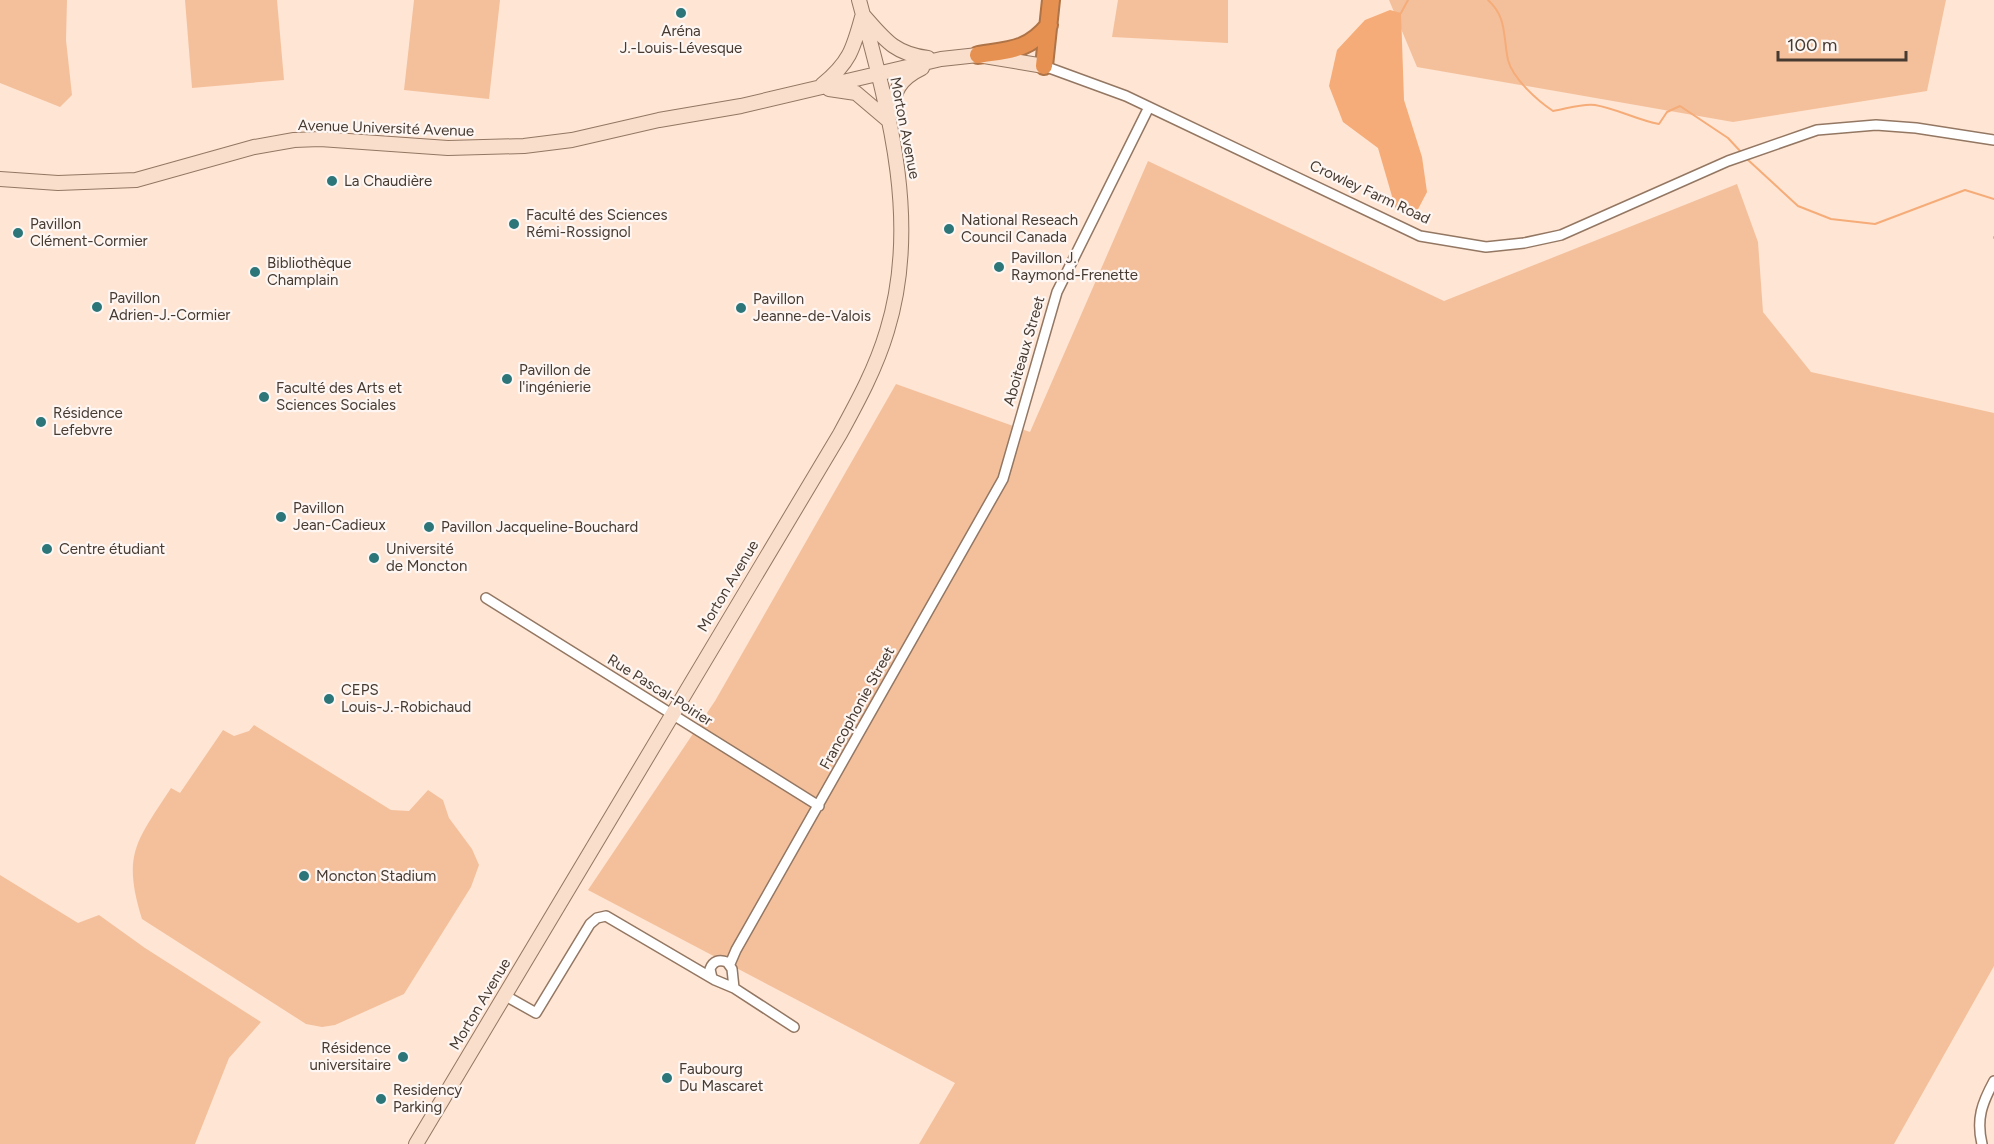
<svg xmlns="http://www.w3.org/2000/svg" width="1994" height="1144" font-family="Figtree,sans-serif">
	<rect width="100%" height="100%" fill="#ffe5d3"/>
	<!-- green -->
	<path fill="#f4c09c" d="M0,0H67L66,40L72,95L60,107L0,83Z
		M185,0H277L284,80L192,88Z
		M414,0H500L489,99L404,90Z
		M1118,0H1228V43L1112,37Z
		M1389,0H1946L1927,91L1733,122L1417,67Z
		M1148,161L1444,301L1737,184L1758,242L1763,312L1811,372L1994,413V966L1894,1144H919L955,1083L588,890L715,701L896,384L1030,432Z
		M254,725L391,810L409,811L428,790L443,800L449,818L472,849L479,865L471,887L404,994L335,1025L322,1027L306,1024L142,919C122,854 136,842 171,788L180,793L223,730L234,736L249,731Z
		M0,875L78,923L99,915L145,948L261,1022L229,1058L195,1144H0Z"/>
	<!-- water -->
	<path fill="#f5ac78" d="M1390,10L1401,13L1404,100L1422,157L1427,192L1415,215L1407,216L1396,210L1378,148L1343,122L1329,86L1337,50L1365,20Z"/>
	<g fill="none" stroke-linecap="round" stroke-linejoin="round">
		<!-- stream -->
		<path stroke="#f5ac78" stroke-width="2" d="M1488,0C1507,17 1503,36 1508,60C1513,79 1538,101 1553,111C1566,109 1583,103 1595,105C1618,109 1637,120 1659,124L1667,112L1680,106L1728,138L1741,152
			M1401,13L1408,0
			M1747,159L1798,206L1831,219L1875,224L1965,190L1994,199
			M1994,237V238"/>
		<defs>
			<path id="street" d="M1044,66L1126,96L1420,236L1486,247L1524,243L1561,235L1728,161L1817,130L1876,125L1916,128L1994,140
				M486,598L819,806
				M730,964L736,950L1003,479L1057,292L1149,107
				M712,978L710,969C713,961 719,959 727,962L732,969L734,988
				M504,995L536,1013L590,924L597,918L606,916L715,980L734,988L794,1027
				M1982,1144C1976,1119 1982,1103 1994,1081"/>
			<path id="secondary" d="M864,16C885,40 895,54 928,58
				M822,85C849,63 853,50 862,17
				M829,89L856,93L889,121
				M890,115C894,91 899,79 922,68
				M0,179L58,183L136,180L254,147L294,140L320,139L448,148L524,146L572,140L659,120L741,106L941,59L978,55L1044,66
				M416,1144L840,434C858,401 876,368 887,331C921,221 888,108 859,0"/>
			<path id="highway" d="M978,55C1009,50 1028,51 1049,25
				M1044,66L1051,0"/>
		</defs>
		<!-- street casing -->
		<use href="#street" stroke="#937763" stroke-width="12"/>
		<!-- secondary casing -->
		<use href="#secondary" stroke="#937763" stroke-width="16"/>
		<!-- highway casing -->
		<use href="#highway" stroke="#ae7346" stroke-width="20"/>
		<!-- street -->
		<use href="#street" stroke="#fff" stroke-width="9"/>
		<!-- secondary -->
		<use href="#secondary" stroke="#f8decb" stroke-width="14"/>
		<!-- highway -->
		<use href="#highway" stroke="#e69152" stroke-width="16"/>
	</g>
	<!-- markers -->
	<g fill="#2c7679" stroke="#fdf6f2" stroke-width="2">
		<circle cx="681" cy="13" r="6"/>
		<circle cx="332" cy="181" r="6"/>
		<circle cx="514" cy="224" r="6"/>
		<circle cx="949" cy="229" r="6"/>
		<circle cx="18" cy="233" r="6"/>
		<circle cx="999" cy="267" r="6"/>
		<circle cx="255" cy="272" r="6"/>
		<circle cx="97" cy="307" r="6"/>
		<circle cx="741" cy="308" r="6"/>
		<circle cx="507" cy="379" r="6"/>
		<circle cx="264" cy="397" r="6"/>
		<circle cx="41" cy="422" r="6"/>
		<circle cx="281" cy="517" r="6"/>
		<circle cx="429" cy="527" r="6"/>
		<circle cx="47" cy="549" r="6"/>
		<circle cx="374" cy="558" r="6"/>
		<circle cx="329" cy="699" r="6"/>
		<circle cx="304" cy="876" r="6"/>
		<circle cx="403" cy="1057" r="6"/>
		<circle cx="667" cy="1078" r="6"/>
		<circle cx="381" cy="1099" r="6"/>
	</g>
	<g text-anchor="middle" stroke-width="4.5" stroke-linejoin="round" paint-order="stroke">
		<!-- poi labels -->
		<g font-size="15" fill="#463a31" stroke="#fdf6f2" text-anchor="start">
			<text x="681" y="36" text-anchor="middle">Aréna<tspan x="681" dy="17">J.-Louis-Lévesque</tspan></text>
			<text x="344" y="186">La Chaudière</text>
			<text x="526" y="220">Faculté des Sciences<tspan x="526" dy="17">Rémi-Rossignol</tspan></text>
			<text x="961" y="225">National Reseach<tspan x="961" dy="17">Council Canada</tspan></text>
			<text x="30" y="229">Pavillon<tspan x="30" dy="17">Clément-Cormier</tspan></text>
			<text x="1011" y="263">Pavillon J.<tspan x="1011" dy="17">Raymond-Frenette</tspan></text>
			<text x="267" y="268">Bibliothèque<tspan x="267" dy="17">Champlain</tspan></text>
			<text x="109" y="303">Pavillon<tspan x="109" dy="17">Adrien-J.-Cormier</tspan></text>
			<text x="753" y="304">Pavillon<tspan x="753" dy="17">Jeanne-de-Valois</tspan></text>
			<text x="519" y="375">Pavillon de<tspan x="519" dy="17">l'ingénierie</tspan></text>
			<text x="276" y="393">Faculté des Arts et<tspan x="276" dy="17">Sciences Sociales</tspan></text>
			<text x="53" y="418">Résidence<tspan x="53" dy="17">Lefebvre</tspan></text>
			<text x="293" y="513">Pavillon<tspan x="293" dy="17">Jean-Cadieux</tspan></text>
			<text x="441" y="532">Pavillon Jacqueline-Bouchard</text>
			<text x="59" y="554">Centre étudiant</text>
			<text x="386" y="554">Université<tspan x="386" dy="17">de Moncton</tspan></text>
			<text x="341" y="695">CEPS<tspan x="341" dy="17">Louis-J.-Robichaud</tspan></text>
			<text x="316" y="881">Moncton Stadium</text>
			<text x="391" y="1053" text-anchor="end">Résidence<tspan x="391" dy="17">universitaire</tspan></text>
			<text x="679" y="1074">Faubourg<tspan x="679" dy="17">Du Mascaret</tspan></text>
			<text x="393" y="1095">Residency<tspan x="393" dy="17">Parking</tspan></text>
		</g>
		<!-- street labels -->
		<g font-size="15" fill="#463a31" stroke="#fdf6f2">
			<text transform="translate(386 128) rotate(2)" y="5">Avenue Université Avenue</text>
			<text transform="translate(905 128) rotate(79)" y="5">Morton Avenue</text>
			<text transform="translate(1370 192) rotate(25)" y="5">Crowley Farm Road</text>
			<text transform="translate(1024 351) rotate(-74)" y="5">Aboiteaux Street</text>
			<text transform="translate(728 586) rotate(-59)" y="5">Morton Avenue</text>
			<text transform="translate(660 690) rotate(32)" y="5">Rue Pascal-Poirier</text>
			<text transform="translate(857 708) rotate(-61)" y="5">Francophonie Street</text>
			<text transform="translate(480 1004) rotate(-59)" y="5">Morton Avenue</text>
		</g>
	</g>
	<!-- scale -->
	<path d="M1778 51v9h128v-9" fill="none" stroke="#463a31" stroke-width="3"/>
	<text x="1787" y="51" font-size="18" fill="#463a31" stroke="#fdf6f2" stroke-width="4.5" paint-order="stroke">100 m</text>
</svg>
